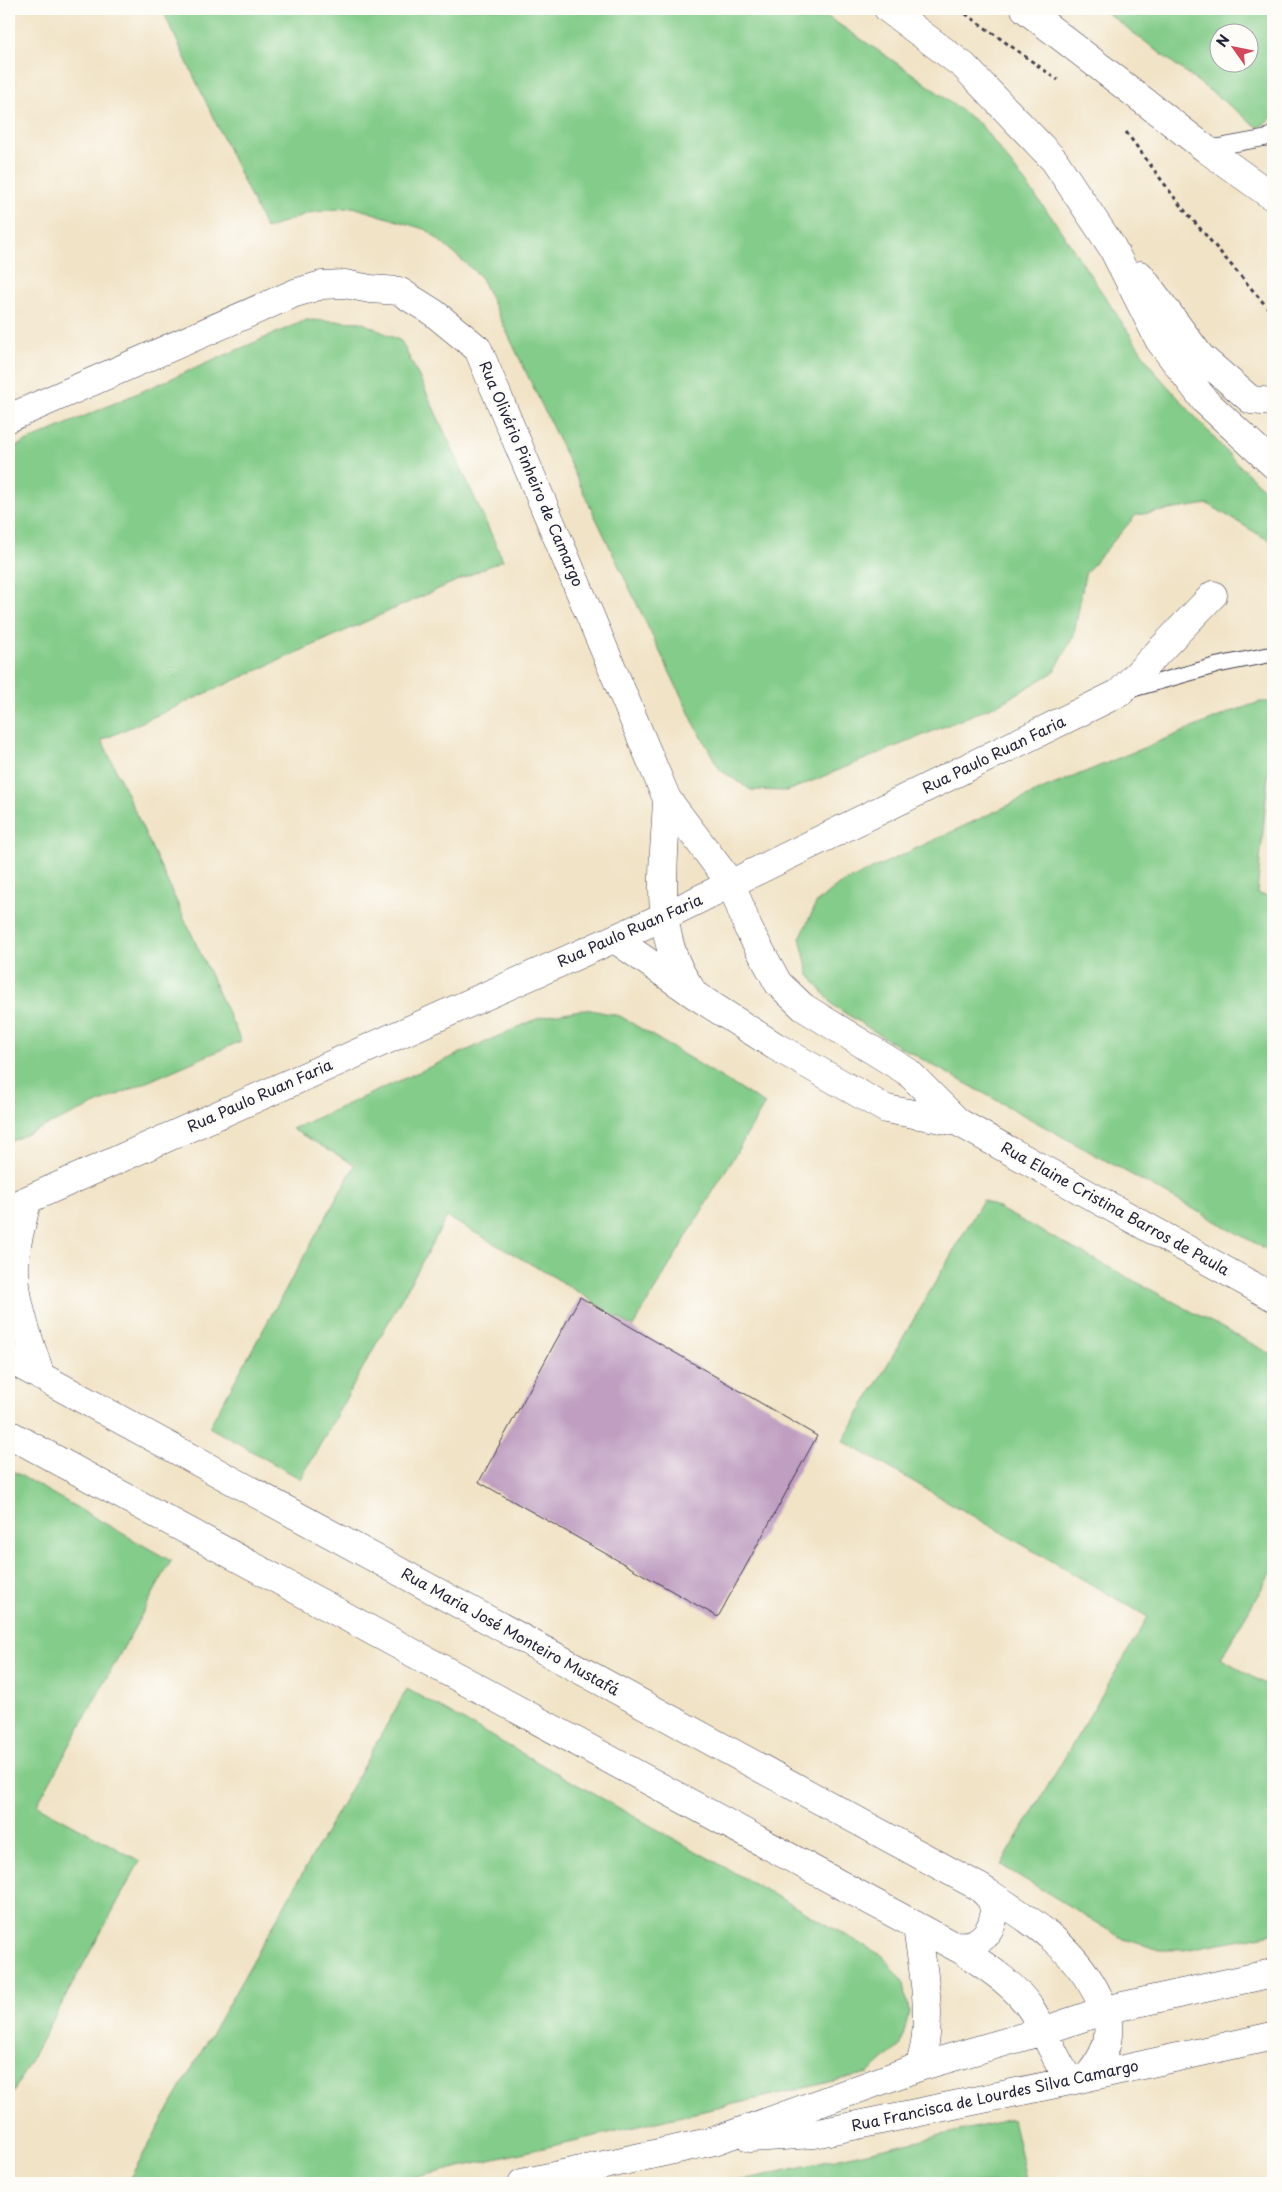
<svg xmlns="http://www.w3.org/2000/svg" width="1282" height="2192" font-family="'Playpen Sans',sans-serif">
	<rect width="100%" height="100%" fill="#fdfcf7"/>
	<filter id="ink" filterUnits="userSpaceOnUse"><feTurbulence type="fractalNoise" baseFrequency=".02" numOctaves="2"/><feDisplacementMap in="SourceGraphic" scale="10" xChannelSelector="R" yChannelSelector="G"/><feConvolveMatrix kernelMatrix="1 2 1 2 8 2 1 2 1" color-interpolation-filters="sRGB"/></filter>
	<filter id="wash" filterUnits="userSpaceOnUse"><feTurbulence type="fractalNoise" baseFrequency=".0096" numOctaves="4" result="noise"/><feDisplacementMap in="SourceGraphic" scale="20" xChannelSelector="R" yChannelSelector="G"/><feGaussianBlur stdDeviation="1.12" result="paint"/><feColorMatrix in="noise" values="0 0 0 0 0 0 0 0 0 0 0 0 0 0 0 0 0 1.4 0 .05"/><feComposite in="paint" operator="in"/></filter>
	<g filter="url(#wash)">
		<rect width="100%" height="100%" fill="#f1e3c6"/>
		<!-- green -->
		<path fill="#83cc89" stroke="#527762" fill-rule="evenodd" d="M162,9H816L913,74L981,125L1053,219L1155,372L1233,459L1273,498V543L1208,504L1136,515L1085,574L1074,635L1054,672L1001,703L788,791L751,790L720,770L694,723L480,276L427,230L353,207L308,213L266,229Z
			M1102,9H1273V117L1259,128ZM1220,32H1250V62H1220Z
			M306,320L361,322L401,341L422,383L503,560L102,740L241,1041L9,1142V449Z
			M1260,702H1273V723L1257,894L1273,897V1253L891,1042L834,1006L809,975L800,938L817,902L840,884L1041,790L1231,712Z
			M586,1009L620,1016L765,1104L633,1327L554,1277L447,1217L301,1479L209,1427L355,1165L292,1129L541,1017Z
			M983,1200L1273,1355V1569L1221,1658L1273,1689V1933L1184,1950H1160L1124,1939L1001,1865L1148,1617L843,1441Z
			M9,1469L171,1561L37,1805L140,1861L9,2100Z
			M407,1689L883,1956L904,1983L909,2012L901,2045L869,2073L391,2183H127Z
			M1012,2119L1027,2183H730Z"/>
		<g id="blocks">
			<!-- building -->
			<path fill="#bf9ec1" d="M580,1297L817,1436L718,1617L479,1482Z"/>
		</g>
	</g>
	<g filter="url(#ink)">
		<use href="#blocks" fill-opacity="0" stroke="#413f50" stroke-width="1"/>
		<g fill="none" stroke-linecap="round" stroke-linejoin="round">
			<defs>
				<path id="lane" d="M1206,149L1266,138L1273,134
					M1126,691L1218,665L1273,654"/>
				<path id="street" d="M9,418L295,293L322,285L345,284L370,289L399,291L434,313L478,349L667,799L732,885L748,928L778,983L803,1007L908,1072L958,1122L1273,1297
					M667,799C665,861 651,934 690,987
					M615,939L695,995L775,1046L886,1109L958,1122
					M27,1200C24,1217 18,1235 16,1252C10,1292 29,1339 41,1377
					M9,1208L663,917L1119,693L1213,595
					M9,1359L979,1887C1027,1918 1074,1945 1099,1998C1105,2010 1110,2022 1108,2035C1107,2051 1098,2064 1088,2076
					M9,1434L963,1951C987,1967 1014,1984 1031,2009C1046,2032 1054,2058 1070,2081
					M917,1927C923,1972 935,2022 919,2067
					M952,1945C958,1945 966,1946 972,1944C988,1938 998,1919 992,1902C990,1897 984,1892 979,1887
					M750,2138L814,2134L1070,2081L1273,2036
					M522,2183L714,2141L919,2067L1043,2031L1105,2010L1273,1973"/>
				<path id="secondary" d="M888,9L964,66L1054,160L1112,247L1159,340L1205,401L1273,464
					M1025,9L1206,149L1273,197
					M1140,275L1200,356L1251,400L1273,402"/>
			</defs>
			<!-- lane casing -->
			<use href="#lane" stroke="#413f50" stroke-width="17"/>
			<!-- street casing -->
			<use href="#street" stroke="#413f50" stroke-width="29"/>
			<!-- secondary casing -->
			<use href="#secondary" stroke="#413f50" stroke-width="29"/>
			<!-- path -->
			<path stroke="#413f50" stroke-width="3" stroke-dasharray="4 4" stroke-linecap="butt" d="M959,9L1058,80
				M1126,132L1180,205L1273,314"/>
			<!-- lane -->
			<use href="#lane" stroke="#fff" stroke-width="15"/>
			<!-- street -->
			<use href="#street" stroke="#fff" stroke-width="28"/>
			<!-- secondary -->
			<use href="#secondary" stroke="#fff" stroke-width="28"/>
		</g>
	</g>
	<g text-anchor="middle" stroke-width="5" stroke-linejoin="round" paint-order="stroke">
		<!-- street labels -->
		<g font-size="15" fill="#22223b" stroke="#fdfcf7">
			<text transform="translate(531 474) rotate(67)" y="5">Rua Olivério Pinheiro de Camargo</text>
			<text transform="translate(994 755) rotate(-26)" y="5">Rua Paulo Ruan Faria</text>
			<text transform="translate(630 931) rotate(-24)" y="5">Rua Paulo Ruan Faria</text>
			<text transform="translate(260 1096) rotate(-24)" y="5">Rua Paulo Ruan Faria</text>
			<text transform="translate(1115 1209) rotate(29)" y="5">Rua Elaine Cristina Barros de Paula</text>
			<text transform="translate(510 1632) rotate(29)" y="5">Rua Maria José Monteiro Mustafá</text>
			<text transform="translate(995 2096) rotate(-12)" y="5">Rua Francisca de Lourdes Silva Camargo</text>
		</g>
	</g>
	<!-- margin -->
	<rect width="1282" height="2192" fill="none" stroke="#fdfcf7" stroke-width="30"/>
	<!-- north arrow -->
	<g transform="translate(1234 48) rotate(303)"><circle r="24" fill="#fdfcf7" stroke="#a5a5ac"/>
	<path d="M0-4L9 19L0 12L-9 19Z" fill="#d1495b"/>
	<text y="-8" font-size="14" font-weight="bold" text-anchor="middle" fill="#22223b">N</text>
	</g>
</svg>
